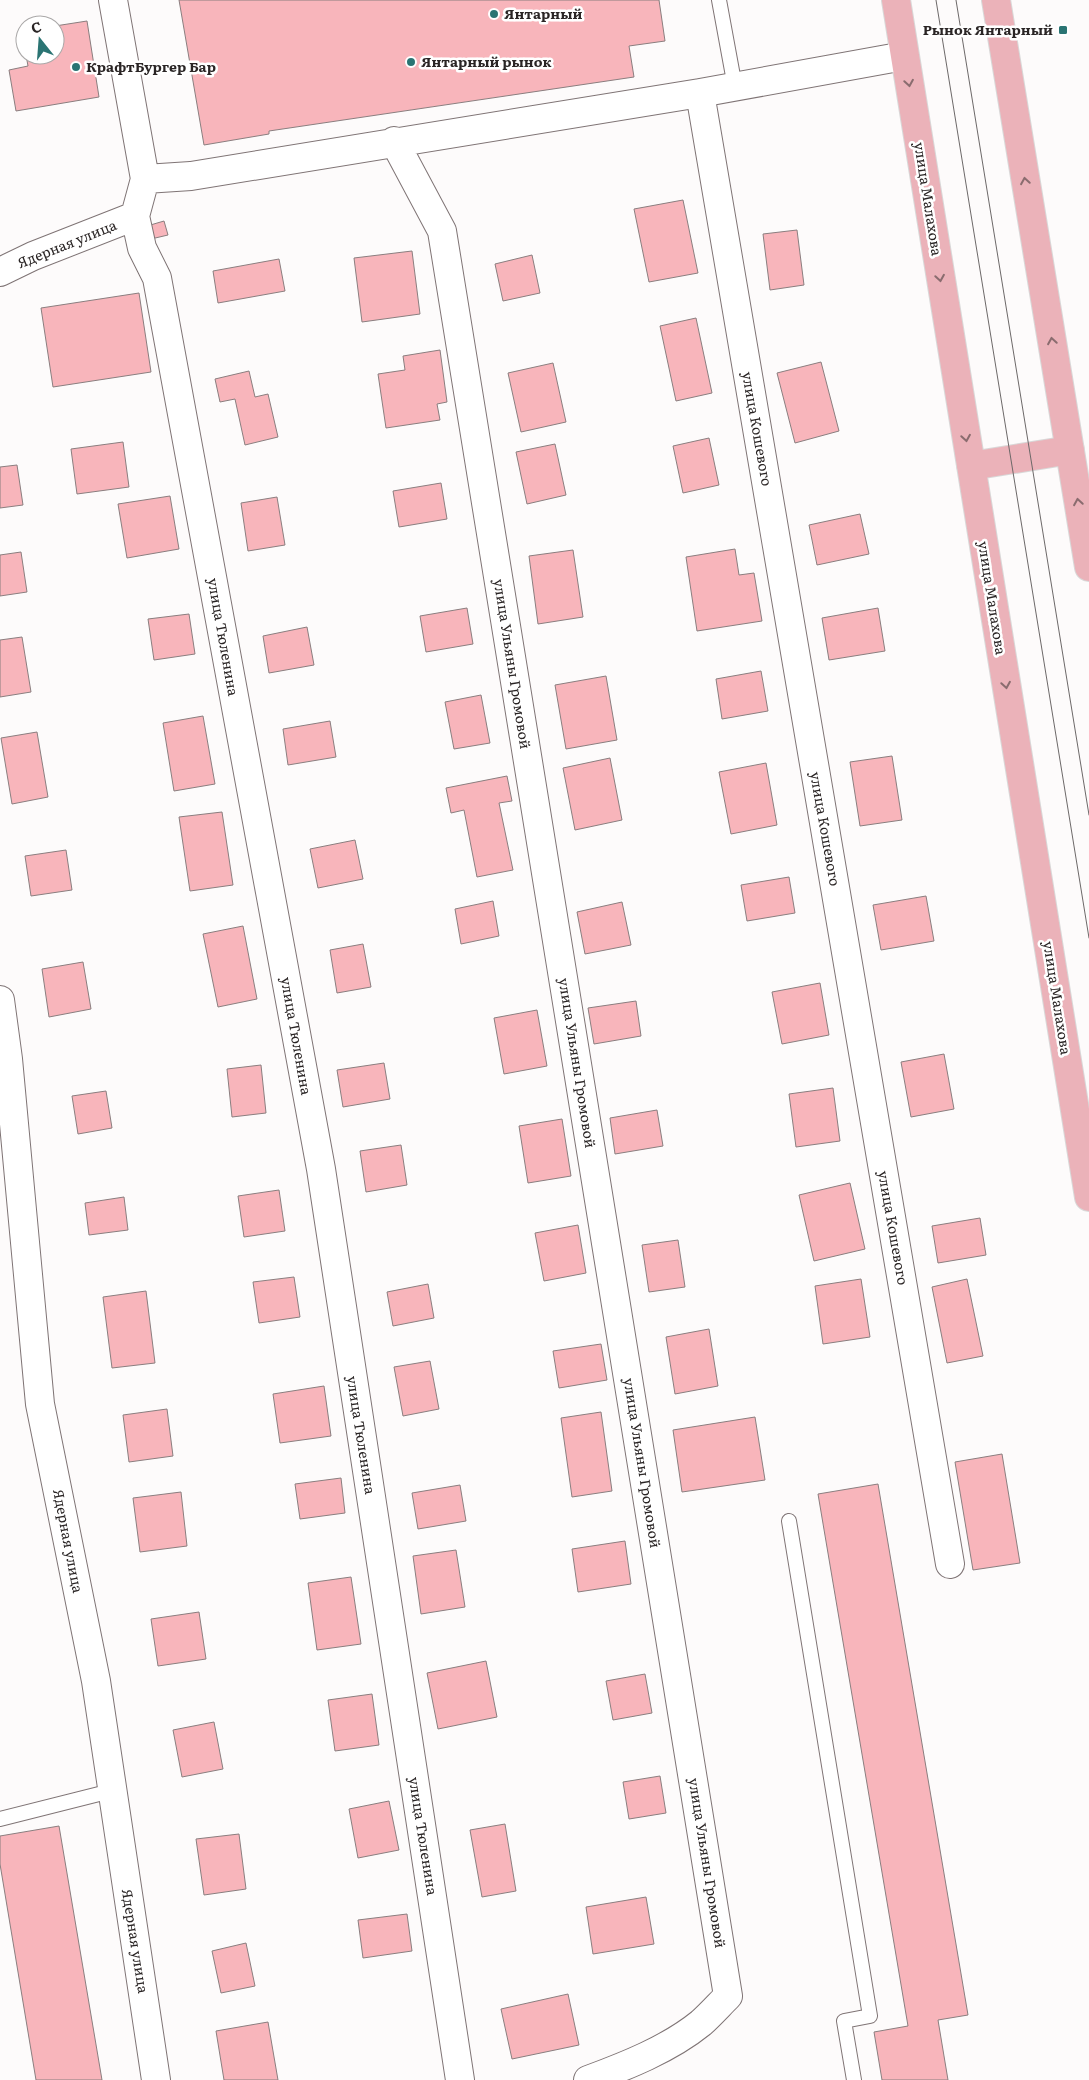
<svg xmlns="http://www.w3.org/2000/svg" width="1089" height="2080" font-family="Literata,serif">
	<rect width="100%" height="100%" fill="#fdfbfb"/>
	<!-- building -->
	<path fill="#f8b5bb" stroke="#8a7e7f" d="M179,0H659L665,41L629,46L634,77L269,131V134L204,145Z
		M87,21L99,97L16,111L9,70L28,66L26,55H55V26Z
		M683,200L698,273L649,282L634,209Z
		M164,221L168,235L151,239L147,226Z
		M797,230L804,285L770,290L763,234Z
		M412,251L420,314L362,322L354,258Z
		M532,255L540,293L503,301L495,264Z
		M279,259L285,291L218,303L213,271Z
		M139,293L151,372L53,387L41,308Z
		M696,318L712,393L676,401L660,326Z
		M440,350L447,402L437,404L440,420L386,428L378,374L405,370L403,356Z
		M821,362L839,431L795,443L777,373Z
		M553,363L566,422L521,432L508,373Z
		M249,371L255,397L268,394L278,437L245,445L235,399L220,402L215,379Z
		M709,438L719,485L683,493L673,446Z
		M123,442L129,487L77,494L71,449Z
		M555,444L566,495L527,504L516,452Z
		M17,465L23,505L0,508V467Z
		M441,483L447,519L399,527L393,491Z
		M170,496L179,549L127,558L118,504Z
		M277,497L285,545L248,551L241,503Z
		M860,514L869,554L817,565L809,525Z
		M735,549L739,575L754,573L762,621L697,631L686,557Z
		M573,550L583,617L538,624L529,556Z
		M21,552L27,592L0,596V555Z
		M467,608L473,644L426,652L420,616Z
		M878,608L885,651L829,660L822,618Z
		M189,614L195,654L154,660L148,619Z
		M307,627L314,665L269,673L263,636Z
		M22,637L31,692L0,697V640Z
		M761,671L768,711L722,719L716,679Z
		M606,676L617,740L566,749L555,685Z
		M481,695L490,743L454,749L445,702Z
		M203,716L215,784L174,791L163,723Z
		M330,721L336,757L288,765L283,729Z
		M37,732L48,797L12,804L1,738Z
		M892,756L902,820L860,826L850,762Z
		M610,758L622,820L575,830L563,768Z
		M766,763L777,825L731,834L719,772Z
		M507,776L512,801L499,803L513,870L477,877L464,810L451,813L446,788Z
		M222,812L233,885L190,891L179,817Z
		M355,840L363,879L318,888L310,849Z
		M66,850L72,890L31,896L25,856Z
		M789,877L795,913L747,921L741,885Z
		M926,896L934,941L881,950L873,905Z
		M493,901L499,936L461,944L455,909Z
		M622,902L631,945L585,954L577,912Z
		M243,926L257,999L218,1007L203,934Z
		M363,944L371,987L337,993L330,950Z
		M83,962L91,1009L49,1017L42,969Z
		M820,983L829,1035L782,1044L772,992Z
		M636,1001L641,1036L594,1044L588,1008Z
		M537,1010L547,1066L504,1074L494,1018Z
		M944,1054L954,1109L911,1117L901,1062Z
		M384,1063L390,1099L343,1107L337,1070Z
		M261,1065L266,1113L232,1117L227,1069Z
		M833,1088L840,1141L796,1147L789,1094Z
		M106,1091L112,1128L78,1134L72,1096Z
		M657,1110L663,1146L615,1154L610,1118Z
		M562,1119L571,1176L528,1183L519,1126Z
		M401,1145L407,1185L366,1192L360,1151Z
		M850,1183L865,1249L814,1261L799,1195Z
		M279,1190L285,1231L244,1237L238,1196Z
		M124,1197L128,1230L89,1235L85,1203Z
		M980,1218L986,1255L938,1263L932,1226Z
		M578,1225L586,1273L544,1281L535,1233Z
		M678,1240L685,1287L649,1292L642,1245Z
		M294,1277L300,1317L259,1323L253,1282Z
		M861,1279L870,1337L823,1344L815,1286Z
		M967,1279L983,1356L947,1363L932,1287Z
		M428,1284L434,1318L393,1326L387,1292Z
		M146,1291L155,1363L112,1368L103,1297Z
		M709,1329L718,1386L675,1394L666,1337Z
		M601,1344L607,1380L559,1388L553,1351Z
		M430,1361L439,1409L403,1416L394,1367Z
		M324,1386L331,1436L280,1443L273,1394Z
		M167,1409L173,1456L129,1462L123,1415Z
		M601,1412L612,1491L572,1497L561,1418Z
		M755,1417L765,1480L682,1492L673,1430Z
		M1002,1454L1020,1563L973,1570L955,1462Z
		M341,1478L345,1513L300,1519L295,1484Z
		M878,1484L968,2015L938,2020L948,2080H882L874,2032L908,2026L818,1494Z
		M460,1485L466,1521L418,1529L412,1493Z
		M181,1492L187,1546L140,1552L133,1498Z
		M625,1541L631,1584L578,1592L572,1549Z
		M456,1550L465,1607L421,1614L413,1556Z
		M351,1577L361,1644L317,1650L308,1583Z
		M199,1612L206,1659L158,1666L151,1619Z
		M486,1661L497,1717L438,1729L427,1673Z
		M645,1674L652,1713L613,1720L606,1681Z
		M372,1694L379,1745L335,1751L328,1700Z
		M214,1722L223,1769L182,1777L173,1730Z
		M660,1776L666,1813L629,1819L623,1782Z
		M389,1801L399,1850L358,1858L349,1809Z
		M505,1824L516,1891L482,1897L470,1830Z
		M59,1826L102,2080H36L0,1864V1836Z
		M239,1834L246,1889L204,1895L196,1839Z
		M646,1897L654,1944L593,1954L586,1907Z
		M407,1914L412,1951L363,1958L358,1920Z
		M246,1943L255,1986L221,1993L212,1951Z
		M568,1994L579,2045L512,2059L501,2009Z
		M268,2022L278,2080H224L216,2031Z"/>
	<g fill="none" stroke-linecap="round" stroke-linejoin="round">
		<defs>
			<path id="lane" d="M719,0L735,87
				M789,1521L870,2016L844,2021L854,2080
				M0,1819L111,1791"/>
			<path id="street" d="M113,0L145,179L135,216L142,248L157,278L321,1169L460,2080
				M700,93L950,1564
				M394,141L442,231L728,1996C719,2005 710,2015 701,2023C669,2049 626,2066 588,2080
				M145,179L191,176L700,93L904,56
				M0,272L33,256L135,216
				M0,1000L8,1059L40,1404L96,1681L156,2080"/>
			<path id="primary" d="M896,0L1089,1197
				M996,0L1089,567
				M971,466L1070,450"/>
		</defs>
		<!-- lane casing -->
		<use href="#lane" stroke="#7f7475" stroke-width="16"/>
		<!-- street casing -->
		<use href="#street" stroke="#7f7475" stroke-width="30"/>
		<!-- primary casing -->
		<use href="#primary" stroke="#d9d8d8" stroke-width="30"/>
		<!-- lane -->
		<use href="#lane" stroke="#fff" stroke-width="14"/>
		<!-- street -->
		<use href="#street" stroke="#fff" stroke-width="28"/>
		<!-- primary -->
		<use href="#primary" stroke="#ebb2b9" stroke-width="28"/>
		<!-- tram -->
		<path stroke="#6c6868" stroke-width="1" d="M936,0L1089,938
			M956,0L1089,815"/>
	</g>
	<!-- one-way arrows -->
	<defs><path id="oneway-chevron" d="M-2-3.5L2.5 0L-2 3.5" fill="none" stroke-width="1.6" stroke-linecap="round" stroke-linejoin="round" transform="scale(1.25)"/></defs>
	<g stroke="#8a6c6f">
		<use href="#oneway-chevron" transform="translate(909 83) rotate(81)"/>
		<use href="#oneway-chevron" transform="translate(1025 181) rotate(-99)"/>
		<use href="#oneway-chevron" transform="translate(940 278) rotate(81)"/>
		<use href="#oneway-chevron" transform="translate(1052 341) rotate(-99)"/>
		<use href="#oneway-chevron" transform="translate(966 438) rotate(81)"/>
		<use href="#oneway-chevron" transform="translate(1078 502) rotate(-99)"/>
		<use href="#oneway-chevron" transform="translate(1006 685) rotate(81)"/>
	</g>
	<!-- markers -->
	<g fill="#2a7473" stroke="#fff" stroke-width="2">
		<circle cx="494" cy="14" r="5"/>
		<rect x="1058" y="25" width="10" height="10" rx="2.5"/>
		<circle cx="411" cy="62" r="5"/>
		<circle cx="76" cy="67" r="5"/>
	</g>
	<g text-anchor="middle" stroke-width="5" stroke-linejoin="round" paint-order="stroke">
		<!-- poi labels -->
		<g font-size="14" font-weight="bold" fill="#2a2525" stroke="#fff" text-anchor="start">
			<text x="504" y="19">Янтарный</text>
			<text x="1053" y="35" text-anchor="end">Рынок Янтарный</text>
			<text x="421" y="67">Янтарный рынок</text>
			<text x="86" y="72">КрафтБургер Бар</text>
		</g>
		<!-- street labels -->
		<g font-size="14" fill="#2a2525" stroke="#fff">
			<text transform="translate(928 199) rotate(81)" y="5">улица Малахова</text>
			<text transform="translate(67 244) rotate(-22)" y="5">Ядерная улица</text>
			<text transform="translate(757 429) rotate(80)" y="5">улица Кошевого</text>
			<text transform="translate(992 598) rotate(81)" y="5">улица Малахова</text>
			<text transform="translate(223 637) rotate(80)" y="5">улица Тюленина</text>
			<text transform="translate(512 664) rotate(81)" y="5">улица Ульяны Громовой</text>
			<text transform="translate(825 829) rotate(80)" y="5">улица Кошевого</text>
			<text transform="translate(1057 998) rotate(81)" y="5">улица Малахова</text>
			<text transform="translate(296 1036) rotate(80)" y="5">улица Тюленина</text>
			<text transform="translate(577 1063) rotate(81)" y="5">улица Ульяны Громовой</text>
			<text transform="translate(893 1228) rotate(80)" y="5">улица Кошевого</text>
			<text transform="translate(361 1435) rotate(81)" y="5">улица Тюленина</text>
			<text transform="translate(642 1463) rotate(81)" y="5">улица Ульяны Громовой</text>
			<text transform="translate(68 1541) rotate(79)" y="5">Ядерная улица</text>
			<text transform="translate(423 1836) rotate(81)" y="5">улица Тюленина</text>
			<text transform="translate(707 1863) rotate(81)" y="5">улица Ульяны Громовой</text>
			<text transform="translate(135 1941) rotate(81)" y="5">Ядерная улица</text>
		</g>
	</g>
	<!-- north arrow -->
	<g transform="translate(40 40) rotate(343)"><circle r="24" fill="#ffffff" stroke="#aaa8a8"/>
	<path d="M0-4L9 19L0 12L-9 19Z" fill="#2a7473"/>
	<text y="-8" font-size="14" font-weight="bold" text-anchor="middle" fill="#2a2525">С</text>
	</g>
</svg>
